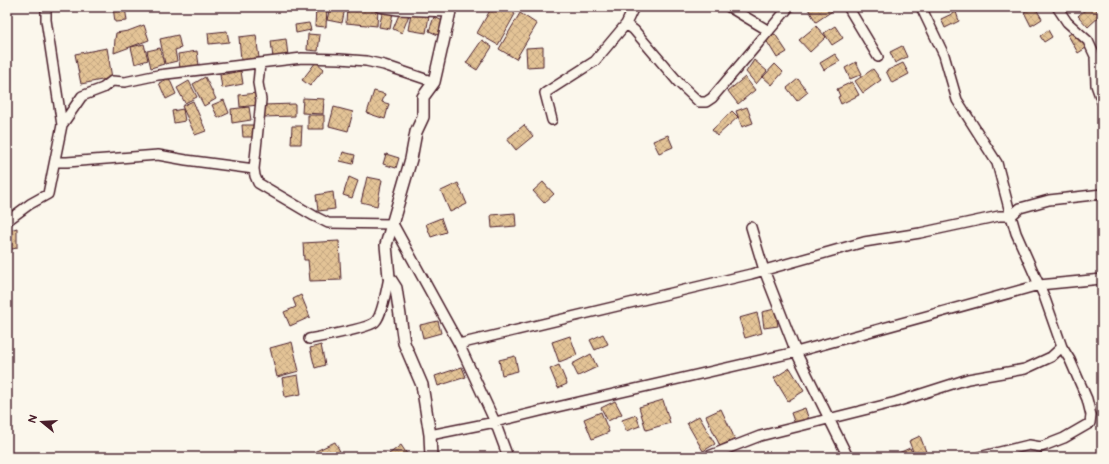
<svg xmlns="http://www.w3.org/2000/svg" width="1109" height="464" font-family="'Balsamiq Sans',sans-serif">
	<defs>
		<pattern id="building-cross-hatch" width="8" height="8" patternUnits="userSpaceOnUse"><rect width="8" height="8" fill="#e3c396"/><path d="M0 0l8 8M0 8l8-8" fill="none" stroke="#c4a781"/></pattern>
	</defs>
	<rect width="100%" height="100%" fill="#fbf7ec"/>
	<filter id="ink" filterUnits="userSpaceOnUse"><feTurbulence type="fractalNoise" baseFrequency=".025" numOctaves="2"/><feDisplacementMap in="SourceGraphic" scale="8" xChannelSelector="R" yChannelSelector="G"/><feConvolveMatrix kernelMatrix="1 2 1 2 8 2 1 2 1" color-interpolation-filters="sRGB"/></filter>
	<g filter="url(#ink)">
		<!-- building -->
		<path fill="url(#building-cross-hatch)" stroke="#4a1f2b" d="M113,7H125L127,21L115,22Z
			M316,7H327L326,27L315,26Z
			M330,7L345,8L342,23L327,20Z
			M347,7L378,9L377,26L346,23Z
			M492,7H503L515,14L498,45L477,33Z
			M807,7H838L816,22Z
			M1033,7H1035L1042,19L1031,26L1024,12Z
			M1088,7H1093L1101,15L1088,27L1078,16Z
			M383,10L393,12L390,29L379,27Z
			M400,12L409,15L402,33L393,29Z
			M956,12L959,21L945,28L941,19Z
			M411,13L429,16L426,33L408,30Z
			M520,13L537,24L516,59L499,49Z
			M434,17L443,21L438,35L429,31Z
			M309,23L311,30L296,33L295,25Z
			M144,25L149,40L114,53L115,39L116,33L128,31Z
			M816,26L826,37L810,52L799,40Z
			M835,26L843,38L832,45L824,33Z
			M1080,29L1089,46L1078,53L1068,35Z
			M1048,30L1052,37L1044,42L1040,36Z
			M227,31L229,42L209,44L208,33Z
			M308,34L320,35L318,51L307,50Z
			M775,34L787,52L777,58L766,40Z
			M178,35L181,48L175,50L177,61L165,64L160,39Z
			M256,35L259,58L241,60L239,37Z
			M286,39L288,56L273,58L271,41Z
			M482,40L492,47L477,70L466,63Z
			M144,44L148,60L135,64L131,47Z
			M902,46L907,57L895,63L890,52Z
			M543,47V66L527,67L526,48Z
			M107,48L112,78L81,84L75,54Z
			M160,48L164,64L151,68L147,51Z
			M197,51L199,65L180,68L178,54Z
			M835,54L840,61L824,70L820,63Z
			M754,60L767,71L756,84L746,72Z
			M316,62L324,69L310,86L302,80Z
			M856,62L862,74L850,79L845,68Z
			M903,63L909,74L892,83L886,71Z
			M775,64L783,72L772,85L763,77Z
			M873,69L881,80L863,93L855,81Z
			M241,71L243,84L222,88L220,75Z
			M205,77L216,99L204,106L193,84Z
			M745,77L755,90L738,104L728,91Z
			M169,78L176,94L166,99L159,83Z
			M798,79L808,92L797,101L787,88Z
			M189,81L197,97L185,103L177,88Z
			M852,82L859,95L841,104L838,97L840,96L837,89Z
			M374,91L385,94L382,102L389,104L385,119L367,113Z
			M257,93L258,105L240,107L239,95Z
			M303,98L324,99L323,114L302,113Z
			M224,100L229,113L218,118L212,105Z
			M193,101L206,131L195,135L182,106Z
			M295,104V116L263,117V105Z
			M249,107L251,120L232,123L231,109Z
			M334,107L353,112L348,131L329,126Z
			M747,107L753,123L742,127L736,111Z
			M183,109L185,121L174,123L172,111Z
			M732,111L738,117L717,136L712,130Z
			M308,115H324V129H308Z
			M242,125H253V137H243Z
			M524,125L533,136L516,150L507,139Z
			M292,126H302L301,144H291Z
			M668,135L673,147L659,153L653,141Z
			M343,152L355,155L353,164L340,161Z
			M386,154L399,158L396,168L383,164Z
			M349,177L358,181L352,198L343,195Z
			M367,177L382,180L377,206L361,202Z
			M543,182L554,194L544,203L533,191Z
			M458,183L467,204L450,212L441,191Z
			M333,192L335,209L318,211L316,195Z
			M515,213L516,226L492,228L491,215Z
			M441,218L446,232L431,237L426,224Z
			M17,228V248L7,250V231Z
			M339,241L341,280L310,281L308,260H304L303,243Z
			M301,295L310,317L290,326L284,312L296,307L293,299Z
			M775,309L778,326L764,328L762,312Z
			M757,313L762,333L745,338L739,318Z
			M438,321L441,333L423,338L420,325Z
			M603,334L608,344L595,350L590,340Z
			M570,336L577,355L559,362L552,342Z
			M292,342L299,371L277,377L270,348Z
			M321,345L325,365L315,368L310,348Z
			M591,354L597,367L578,376L572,364Z
			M515,356L518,371L502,375L499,360Z
			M559,365L567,384L558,388L550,369Z
			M462,367L466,377L438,386L435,376Z
			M790,368L804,391L788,401L774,378Z
			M298,375L301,394L285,397L282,378Z
			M663,400L670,423L646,430L639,407Z
			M615,401L622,414L608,421L601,408Z
			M805,408L810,423L796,427L791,413Z
			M721,409L735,439L720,446L706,416Z
			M601,412L609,432L592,439L584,419Z
			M636,415L640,426L626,431L622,420Z
			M699,416L715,444L703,451L687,423Z
			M920,436L928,457H915L909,441Z
			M335,442L343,457H316L314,452Z
			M401,445L409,457H385Z
			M910,448L914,457H894V455Z"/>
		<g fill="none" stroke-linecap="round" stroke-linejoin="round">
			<defs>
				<path id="minor" d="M46,7V20L62,125
					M379,7L398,10L449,12
					M634,7L626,24L634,30L679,83L699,102H706L712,98L789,7
					M729,7L769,31
					M848,7L878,57
					M1057,7L1067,22L1088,41L1095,56L1096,85L1102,102
					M260,64L258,83L261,100L254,169L255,176L258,183L314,216L328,223L393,224L459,344L495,422L508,457
					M552,120L545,93L595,61L626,24
					M55,162H67L158,155L186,160L254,169
					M7,221L30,204L48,194L62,125L82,96L103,88L112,81L125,82L158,75L302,58L340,59L366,61L384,65L434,82
					M751,227L764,270L796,352L848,457
					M309,339C320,337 369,328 375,322C382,316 387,287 389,277
					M459,344L751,274L864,242L920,233L999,216H1011L997,163L957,100L944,55L921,7
					M430,435L495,422L557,407L796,352L1039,285L1102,279
					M706,457L760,436L896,402L968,379L1025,369L1051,357L1062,347
					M979,457L1029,445L1041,447L1064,438L1090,423L1091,415L1087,399L1070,360L1062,347L1044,296L1016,233L1011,216L1020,208L1049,200L1102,194"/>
				<path id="tertiary" d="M431,457L430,435L422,385L404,343L396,288L389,277L386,245L411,159L416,132L423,117V97L434,82L451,7"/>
			</defs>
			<!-- minor casing -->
			<use href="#minor" stroke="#4a1f2b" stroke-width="12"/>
			<!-- tertiary casing -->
			<use href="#tertiary" stroke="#4a1f2b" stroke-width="14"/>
			<!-- minor -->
			<use href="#minor" stroke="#fbf7ec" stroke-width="9"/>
			<!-- tertiary -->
			<use href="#tertiary" stroke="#fbf7ec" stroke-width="11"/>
		</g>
	</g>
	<!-- margin -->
	<rect width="1109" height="464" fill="none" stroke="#fbf7ec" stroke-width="24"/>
	<rect x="12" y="12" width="1085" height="440" fill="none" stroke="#4a1f2b" stroke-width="1.5" filter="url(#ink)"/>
	<!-- north arrow -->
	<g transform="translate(42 422) rotate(288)" stroke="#fbf7ec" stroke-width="3" paint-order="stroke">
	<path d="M0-3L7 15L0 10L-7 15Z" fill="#4a1f2b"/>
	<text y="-6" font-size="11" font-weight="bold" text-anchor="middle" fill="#4a1f2b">N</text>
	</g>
</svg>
